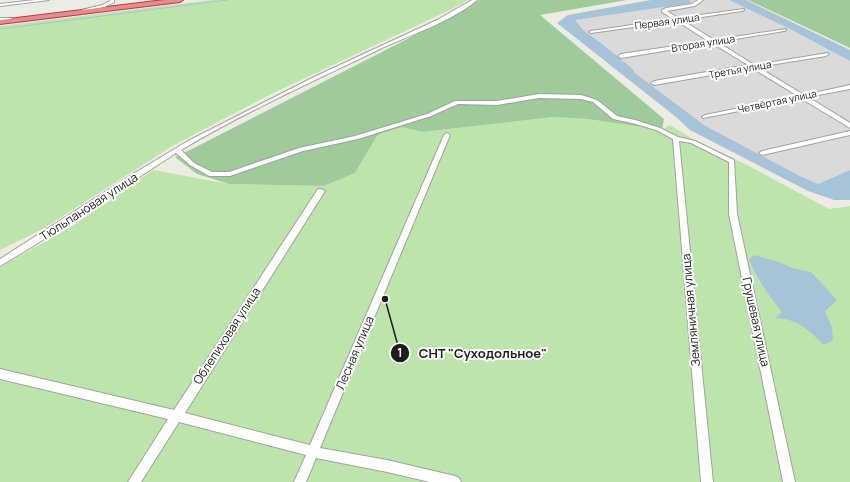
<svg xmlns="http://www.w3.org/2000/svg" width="850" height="482" font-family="Manrope,sans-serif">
	<rect width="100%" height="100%" fill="#edece3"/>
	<!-- residential -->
	<path fill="#dbdada" d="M690,0H729L790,29L850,61V170L818,184L800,176L704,125L635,73L633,69L601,42L583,30L574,20L691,3Z"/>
	<!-- grass -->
	<path fill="#bde5ab" d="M212,0H468L450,10L269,95L174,145L41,230L0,250V26Z
		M553,117L588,119L662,130L670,125L694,140L747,165L829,209L850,206V482H0V267L71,227L153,170L229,184L324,186L355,173L377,136L382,133L402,127L422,132Z"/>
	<!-- forest -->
	<path fill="#9fca9a" d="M479,0H627L540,15L664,119L662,130L588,119L553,117L422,132L402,127L382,133L377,136L355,173L324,186L229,184L197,174L175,157L190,150L466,9Z
		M747,0H850V48L748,0Z"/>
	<!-- water -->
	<path fill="#a6c3d8" d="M651,0H690L691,3L575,20L583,30L600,42L633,69L635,73L704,125L800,176L818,184L850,170V200H834L808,191L690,130L676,117L557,23L568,15Z
		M729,0H746L850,50V61L790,29Z
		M754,255L776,261L792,268L811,272L837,300L825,311L832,328L833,340L824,345C807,329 799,319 775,318L782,312C769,296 757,279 749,260Z"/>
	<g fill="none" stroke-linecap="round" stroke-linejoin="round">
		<!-- stream -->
		<path stroke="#a6c3d8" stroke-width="1" d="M0,29L227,0"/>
		<defs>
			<path id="minor" d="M35,0H49L0,6V4Z
				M110,0H114V2L105,7L83,11L81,10L102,5L110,1Z
				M472,0H477C454,20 411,35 382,48C316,80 245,112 181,150L194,163L212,172H229L299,148L355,136L427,114L455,101H497L539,94L581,95L597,100L617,116L635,120L660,128L678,137L695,141L734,160L737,214L795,482H783L729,214V162L691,143L679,141L713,482H701L673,139L656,130L632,123L613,119L593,102L581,99L539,98L497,105L458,104L431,116L358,139L303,151L230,176H209L190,165L176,153L30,248L0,266V259L133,174L188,141L314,77L437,20Z
				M698,0H703L695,6L667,11L678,18L744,9V10L742,11L682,20L714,40L786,29V30L784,31L718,42L754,65L828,53L829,54L826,56L758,67L804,95L850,85V89L808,97L850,123V128L802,99L703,118L702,117L705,115L798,96L752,68L654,85L651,83L654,81L748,65L712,43L621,58L618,56L621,54L708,41L677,21L591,33L589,32L591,31L673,19L662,12V10L666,8L692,4Z
				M0,18H11L13,19L11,20H0Z
				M850,131V135L762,155L759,153L762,151Z
				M447,133L450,135L320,448L387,460L455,476L459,478L461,482H430L387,472L316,458L306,482H294L306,455L179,422L141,482H128L168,419L0,379V369L174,410L318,189H321L325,191L185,413L310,445L444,135Z"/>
			<path id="highway" d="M164,0H183L180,2L0,24V20Z"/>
		</defs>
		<!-- minor casing -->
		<use href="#minor" stroke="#a1a1a1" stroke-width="2"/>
		<!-- highway casing -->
		<use href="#highway" stroke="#cc2f48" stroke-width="2"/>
		<!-- minor -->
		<use href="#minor" fill="#fff" fill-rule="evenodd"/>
		<!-- highway -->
		<use href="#highway" fill="#e08f8f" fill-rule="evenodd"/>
	</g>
	<g text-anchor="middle" stroke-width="4" stroke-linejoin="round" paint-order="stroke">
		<!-- far-street labels -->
		<g font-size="10" fill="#1d1d1d" stroke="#fff">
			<text transform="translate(667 21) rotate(-8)" y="4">Первая улица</text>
			<text transform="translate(703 43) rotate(-9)" y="4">Вторая улица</text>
			<text transform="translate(740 69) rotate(-10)" y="4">Третья улица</text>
			<text transform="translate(777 101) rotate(-12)" y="4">Четвёртая улица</text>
		</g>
		<!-- street labels -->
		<g font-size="12" fill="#1d1d1d" stroke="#fff">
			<text transform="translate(89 207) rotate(-33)" y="4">Тюльпановая улица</text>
			<text transform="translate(691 310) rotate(-95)" y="4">Земляничная улица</text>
			<text transform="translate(756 322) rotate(78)" y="4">Грушевая улица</text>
			<text transform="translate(227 336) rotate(-57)" y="4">Облепиховая улица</text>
			<text transform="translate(355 353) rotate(-67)" y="4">Лесная улица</text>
		</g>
	</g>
	<!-- callouts -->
	<path fill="none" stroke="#1d1d1d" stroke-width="1.5" d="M385 299L400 353"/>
	<g fill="#1d1d1d" stroke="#fff" stroke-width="1.5">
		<circle cx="385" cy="299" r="4"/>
		<circle cx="400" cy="353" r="10"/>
	</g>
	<g font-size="12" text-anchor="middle" font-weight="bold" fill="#fff">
		<text x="400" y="357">1</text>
	</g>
	<g font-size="13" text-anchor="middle" font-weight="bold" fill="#1d1d1d" stroke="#fff" stroke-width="4" stroke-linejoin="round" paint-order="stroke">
		<text x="483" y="358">СНТ "Суходольное"</text>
	</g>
</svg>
